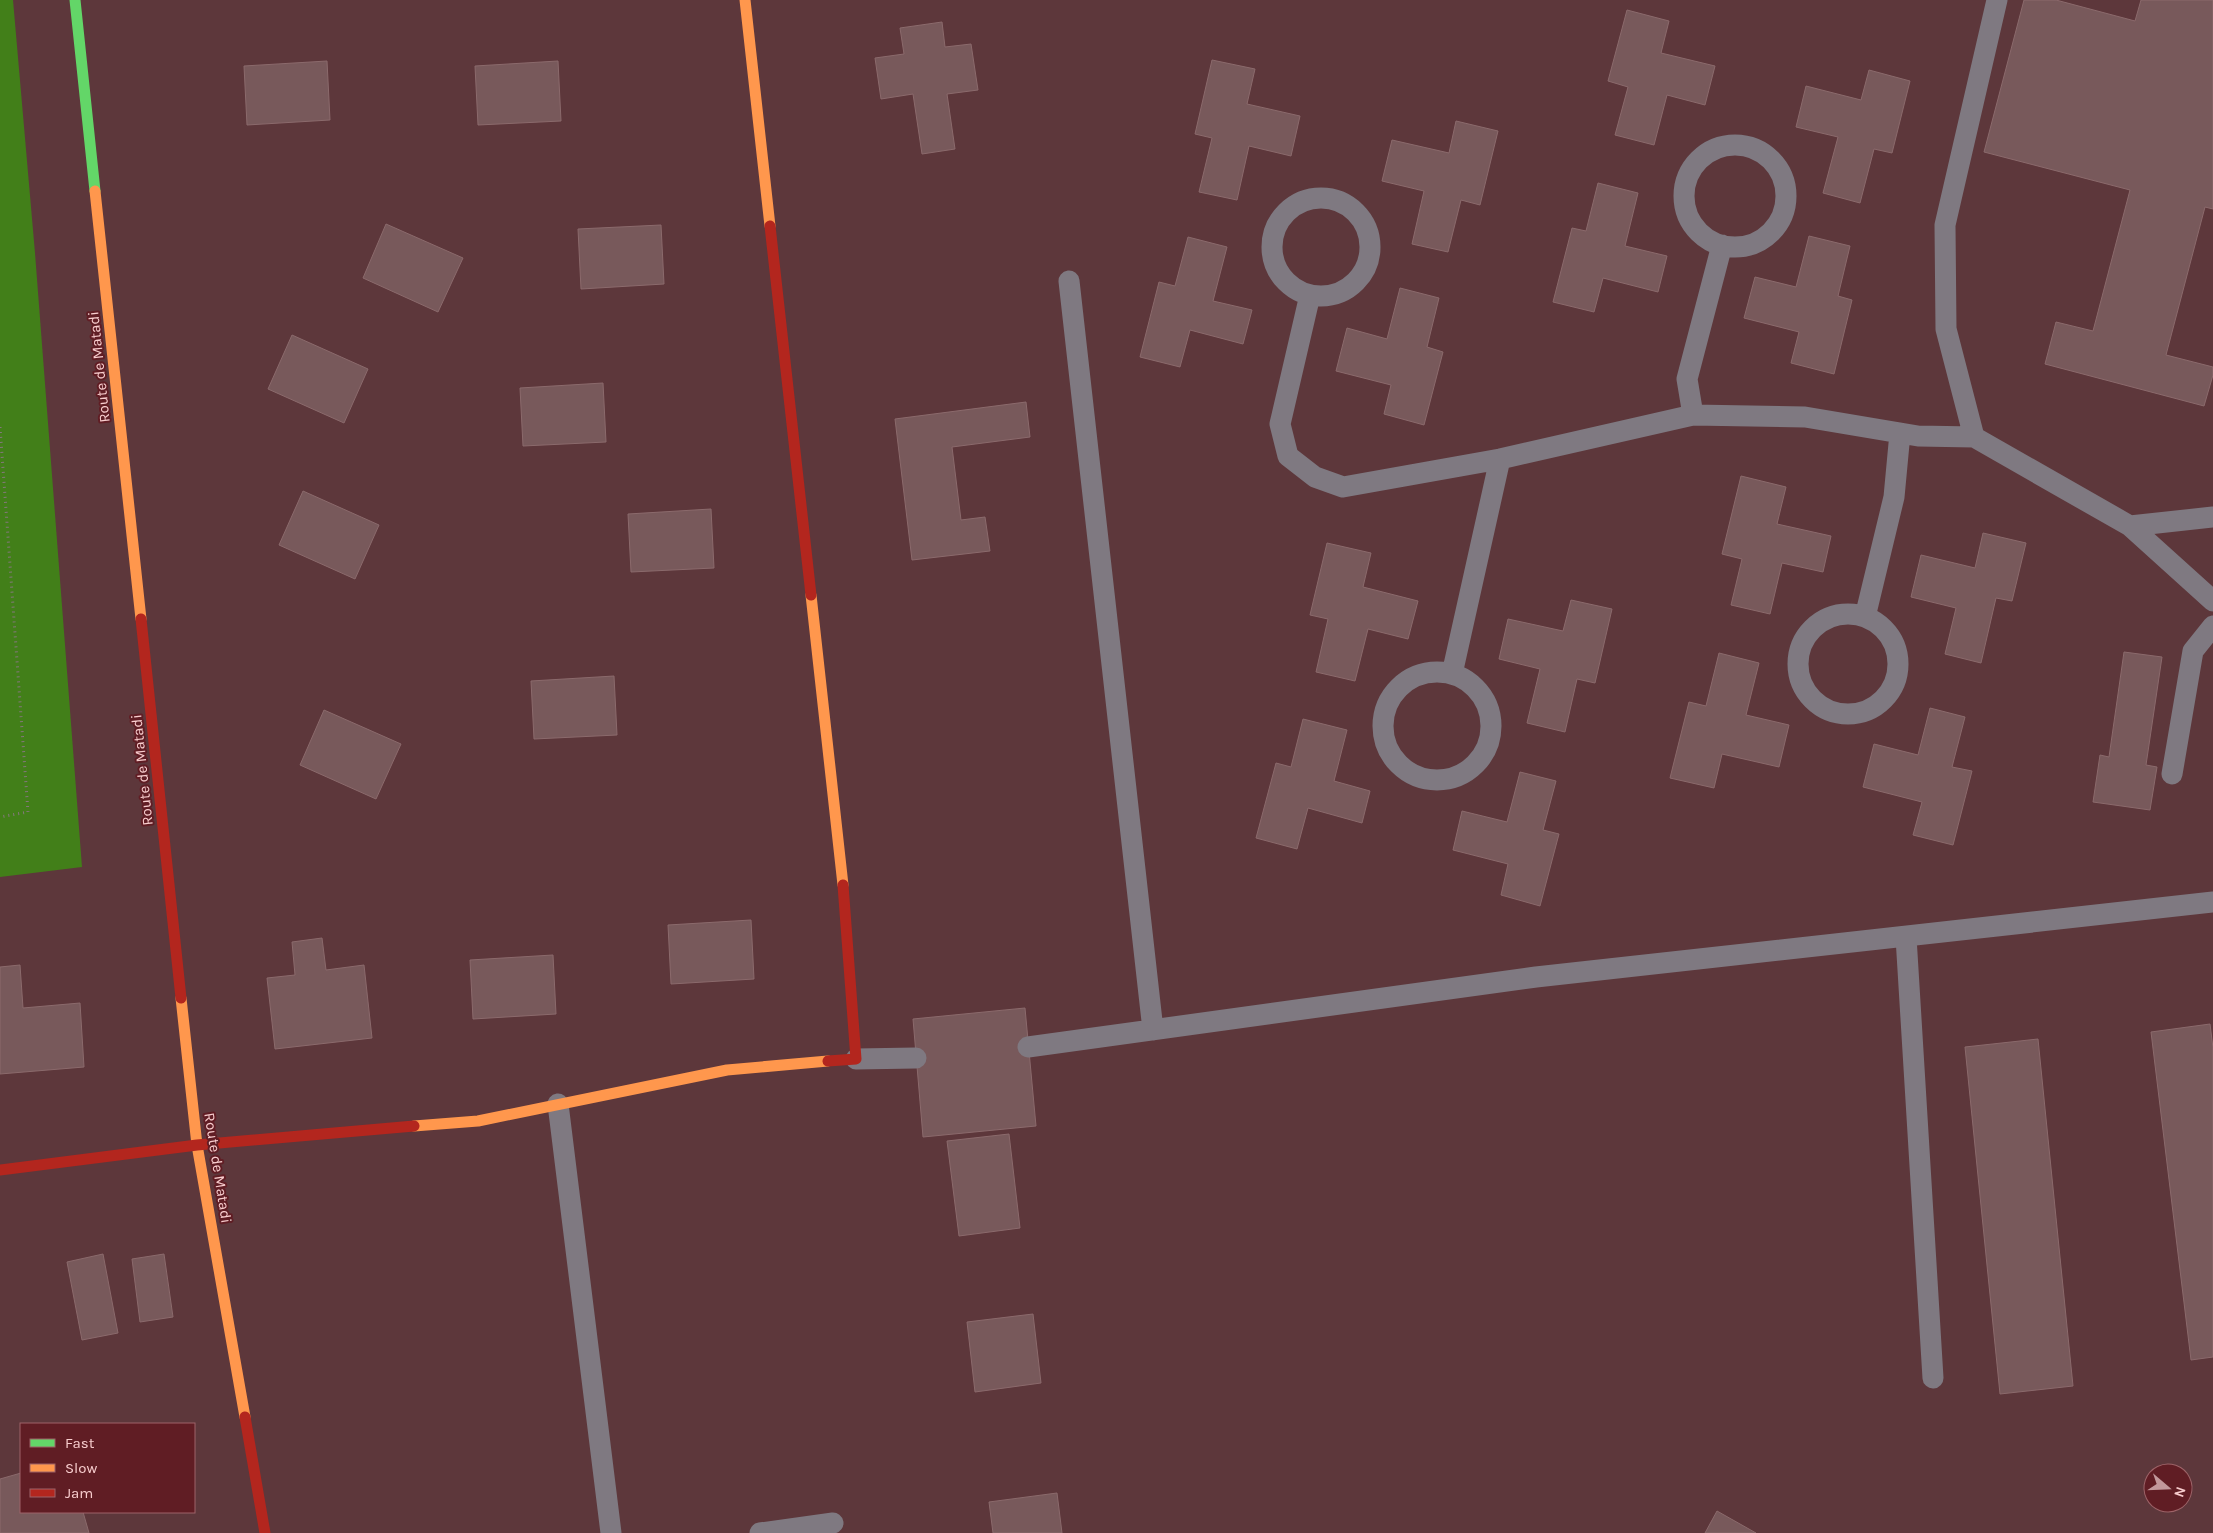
<svg xmlns="http://www.w3.org/2000/svg" width="2213" height="1533" font-family="Karla,sans-serif">
	<rect width="100%" height="100%" fill="#5d373b"/>
	<!-- forest -->
	<path fill="#427f19" d="M0,0H13L35,253L82,867L0,877Z"/>
	<!-- building -->
	<path fill="#78595b" stroke="#8b6a6c" d="M2024,0H2056L2135,21L2141,0H2213V209L2205,207L2166,355L2213,367V375L2204,406L2045,364L2056,322L2093,331L2130,190L1984,152Z
		M1627,10L1669,21L1661,53L1715,66L1705,105L1667,95L1654,145L1615,135L1628,87L1608,81Z
		M942,22L945,47L971,44L978,90L947,94L955,149L922,154L913,94L881,99L875,58L904,54L900,28Z
		M1212,60L1255,69L1247,104L1300,116L1291,156L1249,146L1237,200L1199,192L1212,138L1195,134Z
		M327,61L330,120L247,125L244,66Z
		M558,61L561,121L478,125L475,66Z
		M1869,70L1910,81L1892,153L1874,149L1860,203L1823,193L1838,137L1796,127L1806,86L1861,100Z
		M1456,121L1498,131L1480,205L1461,200L1448,252L1412,244L1424,191L1382,181L1392,140L1449,153Z
		M1598,183L1638,193L1625,246L1667,256L1658,292L1603,278L1594,312L1553,302L1572,228L1586,231Z
		M386,224L463,258L438,312L363,278Z
		M661,225L664,284L581,289L578,229Z
		M1809,236L1850,246L1838,296L1852,300L1834,374L1791,363L1799,332L1744,318L1755,277L1796,287Z
		M1188,237L1227,247L1213,301L1252,310L1243,344L1190,330L1180,367L1140,357L1159,282L1175,286Z
		M1400,288L1439,298L1427,347L1443,352L1424,425L1384,414L1391,385L1336,371L1347,328L1387,339Z
		M292,335L368,369L344,423L268,389Z
		M603,383L606,442L523,446L520,388Z
		M1026,402L1030,437L952,447L961,520L985,517L990,551L912,560L895,419Z
		M1741,476L1786,487L1777,524L1831,536L1823,572L1782,563L1770,614L1731,605L1742,559L1722,554Z
		M303,491L379,525L355,579L279,545Z
		M711,509L714,568L631,572L628,514Z
		M1983,533L2026,543L2012,601L1996,598L1981,663L1945,654L1956,608L1911,597L1921,555L1975,568Z
		M1327,543L1371,553L1363,587L1418,601L1408,639L1368,629L1355,681L1316,672L1328,619L1310,615Z
		M1571,600L1612,609L1595,683L1577,679L1565,732L1527,723L1540,669L1499,659L1508,619L1563,631Z
		M2124,652L2162,657L2146,765L2157,767L2150,810L2093,802L2100,755L2109,757Z
		M1719,653L1759,663L1746,715L1789,725L1779,767L1722,754L1714,788L1670,778L1689,702L1706,706Z
		M614,676L617,735L534,739L531,681Z
		M1930,708L1965,717L1952,767L1972,771L1953,845L1913,835L1922,802L1863,787L1874,744L1918,755Z
		M324,710L401,744L376,799L300,765Z
		M1303,719L1347,730L1334,781L1370,791L1362,823L1308,808L1297,849L1256,838L1276,763L1291,767Z
		M1520,772L1556,781L1543,830L1559,834L1540,906L1501,895L1508,864L1453,850L1462,811L1507,822Z
		M751,920L754,979L671,984L668,925Z
		M322,938L326,970L364,965L372,1038L275,1049L267,978L295,975L292,942Z
		M553,955L556,1014L473,1019L470,960Z
		M20,965L23,1008L80,1003L84,1067L0,1074V967Z
		M1025,1008L1036,1126L923,1137L913,1019Z
		M2210,1024L2213,1048V1357L2191,1360L2151,1032Z
		M2038,1039L2073,1386L2000,1394L1965,1047Z
		M1009,1134L1020,1228L959,1236L947,1141Z
		M103,1254L118,1333L82,1340L67,1262Z
		M164,1254L173,1317L140,1322L132,1259Z
		M1033,1314L1041,1383L975,1392L967,1322Z
		M21,1473V1512H83L89,1533H0V1479Z
		M1057,1493L1062,1533H993L989,1502Z
		M1717,1511L1756,1533H1705Z"/>
	<g fill="none" stroke-linecap="round" stroke-linejoin="round">
		<!-- path -->
		<path stroke="#84787c" stroke-width="3" stroke-dasharray="1 4" stroke-linecap="butt" d="M0,427L28,812L0,817"/>
		<!-- lane -->
		<path stroke="#7f7981" stroke-width="21" d="M1684 196a51 51 0 1 1 102 0a51 51 0 1 1-102 0Z
			M1272 247a49 49 0 1 1 98 0a49 49 0 1 1-98 0Z
			M1069,281L1153,1030
			M1310,295L1280,424L1288,456L1315,477L1343,487L1500,459L1693,415L1805,417L1918,436L1974,437L2130,526L2213,601
			M1693,415L1687,379L1722,245
			M1974,437L1946,329L1945,225L1997,0
			M2130,526L2213,517
			M1798 664a50 50 0 1 1 100 0a50 50 0 1 1-100 0Z
			M1865,617L1894,497L1900,433
			M1383 726a54 54 0 1 1 108 0a54 54 0 1 1-108 0Z
			M1452,674L1500,459
			M2172,774L2193,651L2213,626
			M1906,937L1933,1378
			M1028,1047L1536,977L2213,902
			M856,1059L916,1058
			M558,1104L611,1533
			M760,1533L833,1523"/>
		<!-- fast -->
		<path stroke="#63d668" stroke-width="11" d="M75,0L95,191"/>
		<!-- slow -->
		<path stroke="#ff974d" stroke-width="11" d="M745,0L770,226
			M95,191L141,619
			M811,595L843,885
			M181,998L197,1145L245,1417
			M414,1126L478,1121L727,1070L828,1061"/>
		<!-- jam -->
		<path stroke="#b3261e" stroke-width="11" d="M770,226L811,595
			M141,619L181,998
			M828,1061L856,1059L843,885
			M0,1170L197,1145L414,1126
			M245,1417L265,1533"/>
	</g>
	<g text-anchor="middle" stroke-width="4" stroke-linejoin="round" paint-order="stroke">
		<!-- street labels -->
		<g font-size="15" fill="#f8cdce" stroke="#601d24">
			<text transform="translate(99 367) rotate(-96)" y="5">Route de Matadi</text>
			<text transform="translate(142 770) rotate(-96)" y="5">Route de Matadi</text>
			<text transform="translate(218 1168) rotate(81)" y="5">Route de Matadi</text>
		</g>
	</g>
	<!-- legend -->
	<rect x="20" y="1423" width="175" height="90" fill="#601d24" stroke="#9d6368"/>
	<rect x="30" y="1439" width="25" height="8" fill="#63d668" stroke="#9d6368"/>
	<text x="65" y="1448" font-size="15" fill="#f8cdce">Fast</text>
	<rect x="30" y="1464" width="25" height="8" fill="#ff974d" stroke="#9d6368"/>
	<text x="65" y="1473" font-size="15" fill="#f8cdce">Slow</text>
	<rect x="30" y="1489" width="25" height="8" fill="#b3261e" stroke="#9d6368"/>
	<text x="65" y="1498" font-size="15" fill="#f8cdce">Jam</text>
	<!-- north arrow -->
	<g transform="translate(2168 1488) rotate(109)"><circle r="24" fill="#601d24" stroke="#9d6368"/>
	<path d="M0-4L9 19L0 12L-9 19Z" fill="#c2989b"/>
	<text y="-8" font-size="14" font-weight="bold" text-anchor="middle" fill="#f8cdce">N</text>
	</g>
</svg>
